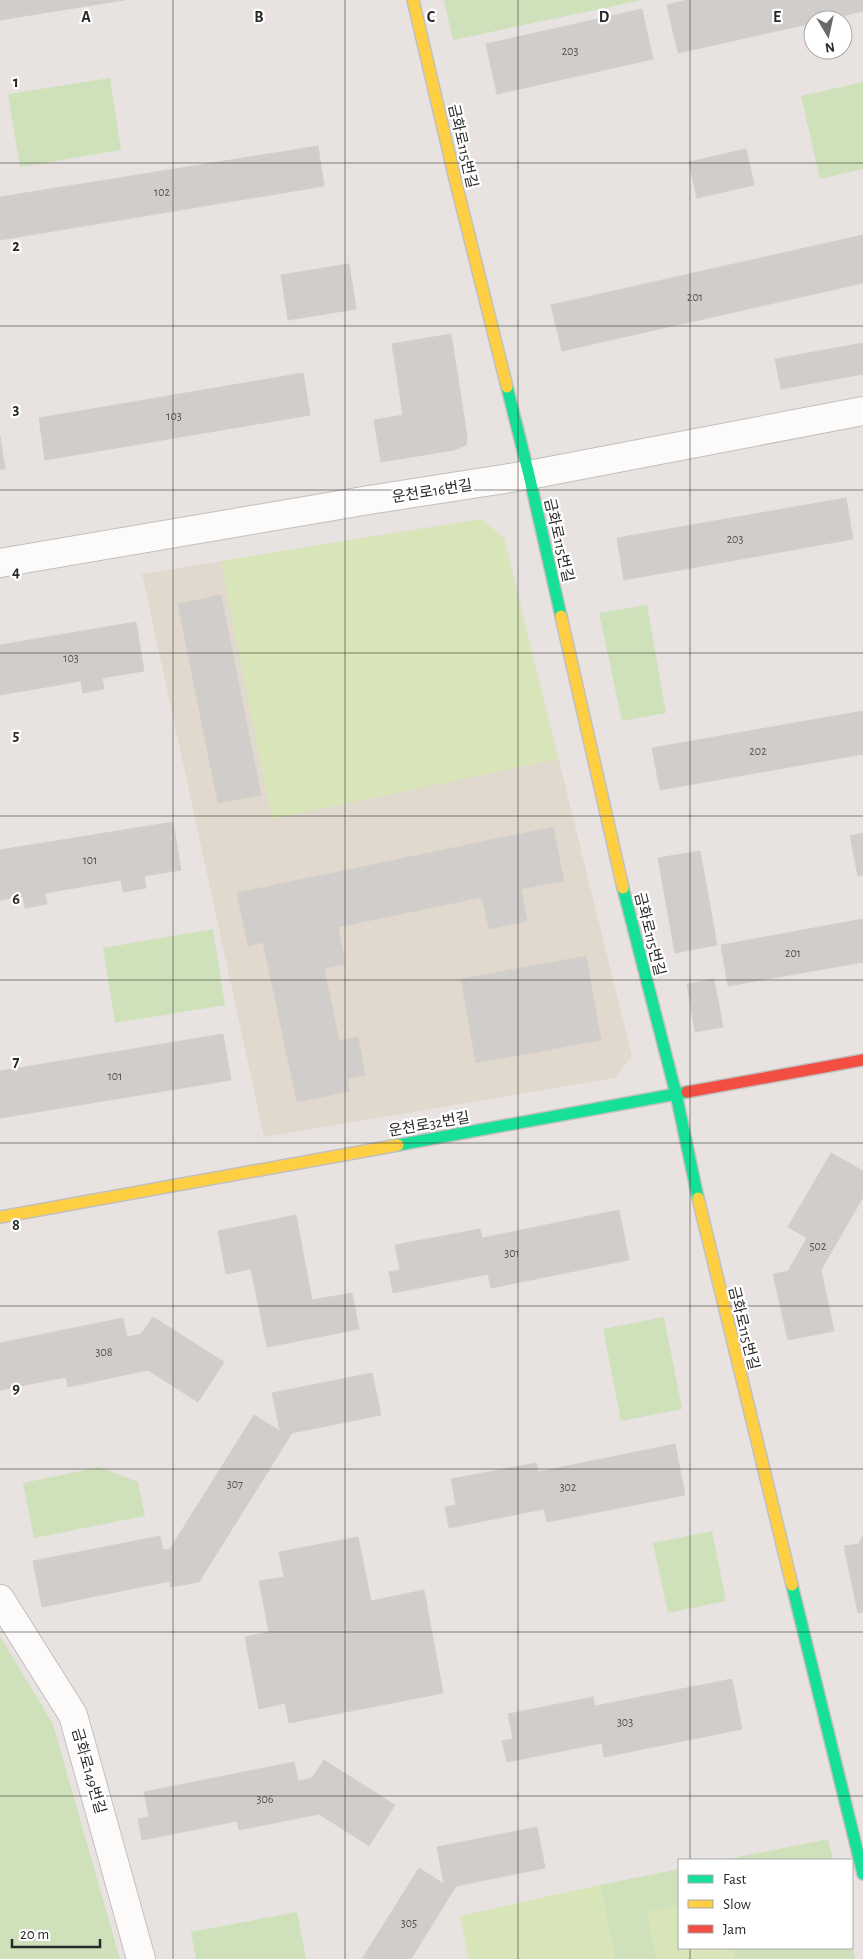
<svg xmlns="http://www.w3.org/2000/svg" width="863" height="1959" font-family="'Alegreya Sans','Noto Sans KR',sans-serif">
	<rect width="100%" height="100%" fill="#e8e3e0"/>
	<!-- education -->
	<path fill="#e2d9ce" d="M481,519L504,538L632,1056L615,1078L264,1137L142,574Z"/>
	<!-- green -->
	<path fill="#cee1ba" d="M444,0H642L453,40Z
		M110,78L121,150L20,167L8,94Z
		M863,82V169L820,179L801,96Z
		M647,605L666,713L622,721L599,613Z
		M213,929L225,1005L115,1023L103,948Z
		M664,1317L682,1409L621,1421L603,1329Z
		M99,1467L138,1482L145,1516L34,1538L23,1483Z
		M712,1531L726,1601L668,1613L653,1543Z
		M0,1636L53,1724L120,1959H0Z
		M828,1839L833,1860H723Z
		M679,1869V1948H852V1945L855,1959H615L600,1885Z
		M297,1912L306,1959H196L191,1932Z"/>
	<!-- pitch -->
	<path fill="#d8e5b8" d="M481,519L504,538L558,759L272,819L221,561Z
		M600,1885L615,1959H469L460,1916Z
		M679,1905V1948H733L735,1959H656L647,1912Z"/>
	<!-- building -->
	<path fill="#d0cdcb" stroke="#d2cfcc" d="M0,0H124L0,20Z
		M687,0H863V11L825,20H813V23L678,53L667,5Z
		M642,9L653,59L497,94L486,44Z
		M318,146L324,186L0,240V197Z
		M746,149L754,185L697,198L689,162Z
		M863,235V283L562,351L551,305Z
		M349,264L356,309L288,320L281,275Z
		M451,334L467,436L466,445L454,450L381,462L374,420L403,415L392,344Z
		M863,343V374L781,389L775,359Z
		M303,373L310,415L45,460L39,418Z
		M0,436L5,469H0Z
		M846,498L853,539L624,580L617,538Z
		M221,595L261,795L218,803L178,604Z
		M136,622L144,671L102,678L104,689L83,693L81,681L0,695V645Z
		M863,711V754L660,790L652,748Z
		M173,822L181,870L144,876L146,888L123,892L121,880L45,893L47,904L25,908L23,896L0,900V850Z
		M553,827L564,881L521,889L527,921L489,929L482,897L338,927L345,964L324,968L339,1041L358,1037L365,1075L347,1079L349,1091L297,1102L263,942L248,946L237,893Z
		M863,833V875L858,876L850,836Z
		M700,851L717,945L675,953L658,858Z
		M863,919V962L728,986L721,945Z
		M586,956L601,1040L476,1063L461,979Z
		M714,979L723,1027L695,1032L687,984Z
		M223,1034L231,1080L0,1118V1071Z
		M831,1153L863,1171V1197L821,1270L834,1331L788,1340L773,1274L788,1271L807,1238L788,1227Z
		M619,1210L629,1260L491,1288L488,1274L393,1293L389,1272L400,1270L395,1245L480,1229L482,1238Z
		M296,1215L312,1300L352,1293L359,1329L267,1347L251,1269L226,1274L218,1231Z
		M153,1317L224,1362L198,1402L148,1370L68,1387L66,1377L0,1390V1343L123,1318L127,1337L141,1334Z
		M372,1373L381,1415L292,1433L199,1582L170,1587V1581L42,1607L33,1561L160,1536L163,1550L170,1549L254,1415L280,1431L272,1393Z
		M675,1444L685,1495L547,1522L544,1509L449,1528L445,1507L456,1505L451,1479L536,1463L538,1472Z
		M863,1535V1612L858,1613L844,1546L859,1544Z
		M358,1537L371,1601L424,1590L443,1693L289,1723L285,1703L259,1709L245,1637L269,1632L259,1581L284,1577L279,1552Z
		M732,1679L742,1729L604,1757L602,1743L507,1762L502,1741L513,1739L508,1714L593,1697L595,1706Z
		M324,1760L395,1805L369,1846L319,1814L239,1830L237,1821L142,1840L138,1819L149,1817L144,1792L294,1762L298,1781L312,1778Z
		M537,1827L545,1868L456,1886L411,1959H362L419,1868L444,1884L437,1847Z"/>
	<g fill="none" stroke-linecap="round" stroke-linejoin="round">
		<defs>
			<path id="street" d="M0,563L369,500L529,475L863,411
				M0,1599L73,1715L141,1959"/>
			<path id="fast" d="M507,387L529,475L561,616
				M623,888L676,1094L698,1198
				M398,1145L687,1092
				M792,1585L863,1874"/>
			<path id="slow" d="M413,0L455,179L507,387
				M561,616L623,888
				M698,1198L792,1585
				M0,1217L398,1145"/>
			<path id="jam" d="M687,1092L863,1060"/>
		</defs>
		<!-- street casing -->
		<use href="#street" stroke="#c1c0c1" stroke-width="30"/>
		<!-- fast casing -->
		<use href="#fast" stroke="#c1c0c1" stroke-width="14"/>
		<!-- slow casing -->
		<use href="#slow" stroke="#c1c0c1" stroke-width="14"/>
		<!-- jam casing -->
		<use href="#jam" stroke="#c1c0c1" stroke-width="14"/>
		<!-- street -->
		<use href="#street" stroke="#fcfbfa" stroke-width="28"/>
		<!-- fast -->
		<use href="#fast" stroke="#16e098" stroke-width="11"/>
		<!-- slow -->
		<use href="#slow" stroke="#ffcf43" stroke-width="11"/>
		<!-- jam -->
		<use href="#jam" stroke="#f24e42" stroke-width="11"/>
	</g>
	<!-- grid -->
	<path fill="none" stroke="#292929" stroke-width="1" stroke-opacity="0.55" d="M173,0V1959M345,0V1959M518,0V1959M690,0V1860M0,163H863M0,326H863M0,490H863M0,653H863M0,816H863M0,980H863M0,1143H863M0,1306H863M0,1469H863M0,1632H863M0,1796H863M690,1948V1959"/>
	<g text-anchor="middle" stroke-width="4.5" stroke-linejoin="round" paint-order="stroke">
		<!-- number labels -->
		<g font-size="12" fill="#545352">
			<text x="570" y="55">203</text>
			<text x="162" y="196">102</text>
			<text x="695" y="301">201</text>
			<text x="174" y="420">103</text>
			<text x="735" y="543">203</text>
			<text x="71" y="662">103</text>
			<text x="758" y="755">202</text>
			<text x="90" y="864">101</text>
			<text x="793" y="957">201</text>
			<text x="115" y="1080">101</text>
			<text x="818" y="1250">502</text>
			<text x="512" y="1257">301</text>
			<text x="104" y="1356">308</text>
			<text x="235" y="1488">307</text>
			<text x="568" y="1491">302</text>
			<text x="625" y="1726">303</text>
			<text x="265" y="1803">306</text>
			<text x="409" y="1927">305</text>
		</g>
		<!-- street labels -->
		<g font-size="15" fill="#292929" stroke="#fff">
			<text transform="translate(463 146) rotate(77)" y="5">금화로115번길</text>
			<text transform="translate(432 491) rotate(-9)" y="5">운천로16번길</text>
			<text transform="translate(559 540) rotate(77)" y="5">금화로115번길</text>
			<text transform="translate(650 934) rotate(76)" y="5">금화로115번길</text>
			<text transform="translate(429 1124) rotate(-10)" y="5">운천로32번길</text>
			<text transform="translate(744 1328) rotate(76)" y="5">금화로115번길</text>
			<text transform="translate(89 1771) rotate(74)" y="5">금화로149번길</text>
		</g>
	</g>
	<g font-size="16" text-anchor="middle" font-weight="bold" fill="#292929" stroke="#fff" stroke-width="4.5" stroke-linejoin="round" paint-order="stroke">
		<text x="86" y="22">A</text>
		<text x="259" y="22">B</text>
		<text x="431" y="22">C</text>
		<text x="604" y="22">D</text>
		<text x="777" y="22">E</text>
		<text x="16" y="87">1</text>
		<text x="16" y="251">2</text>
		<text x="16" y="414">3</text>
		<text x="16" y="577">4</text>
		<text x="16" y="740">5</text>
		<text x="16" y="904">6</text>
		<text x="16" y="1067">7</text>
		<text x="16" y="1230">8</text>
		<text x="16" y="1393">9</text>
	</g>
	<!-- legend -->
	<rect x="678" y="1859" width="175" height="90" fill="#ffffff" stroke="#a9a9a9"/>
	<rect x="688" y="1875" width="25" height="8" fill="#16e098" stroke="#a9a9a9"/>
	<text x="723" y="1884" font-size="15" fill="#292929">Fast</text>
	<rect x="688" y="1900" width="25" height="8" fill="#ffcf43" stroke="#a9a9a9"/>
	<text x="723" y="1909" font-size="15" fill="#292929">Slow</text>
	<rect x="688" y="1925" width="25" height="8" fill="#f24e42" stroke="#a9a9a9"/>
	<text x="723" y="1934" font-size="15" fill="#292929">Jam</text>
	<!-- north arrow -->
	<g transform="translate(828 35) rotate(171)"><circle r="24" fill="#ffffff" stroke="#a9a9a9"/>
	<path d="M0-4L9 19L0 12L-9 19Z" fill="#6c6a69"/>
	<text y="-8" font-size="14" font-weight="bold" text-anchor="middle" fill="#292929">N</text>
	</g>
	<!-- scale -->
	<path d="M12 1939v8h88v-8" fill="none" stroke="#292929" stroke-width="2.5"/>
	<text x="20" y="1939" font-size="15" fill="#292929" stroke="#ffffff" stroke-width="4" paint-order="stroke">20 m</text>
</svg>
